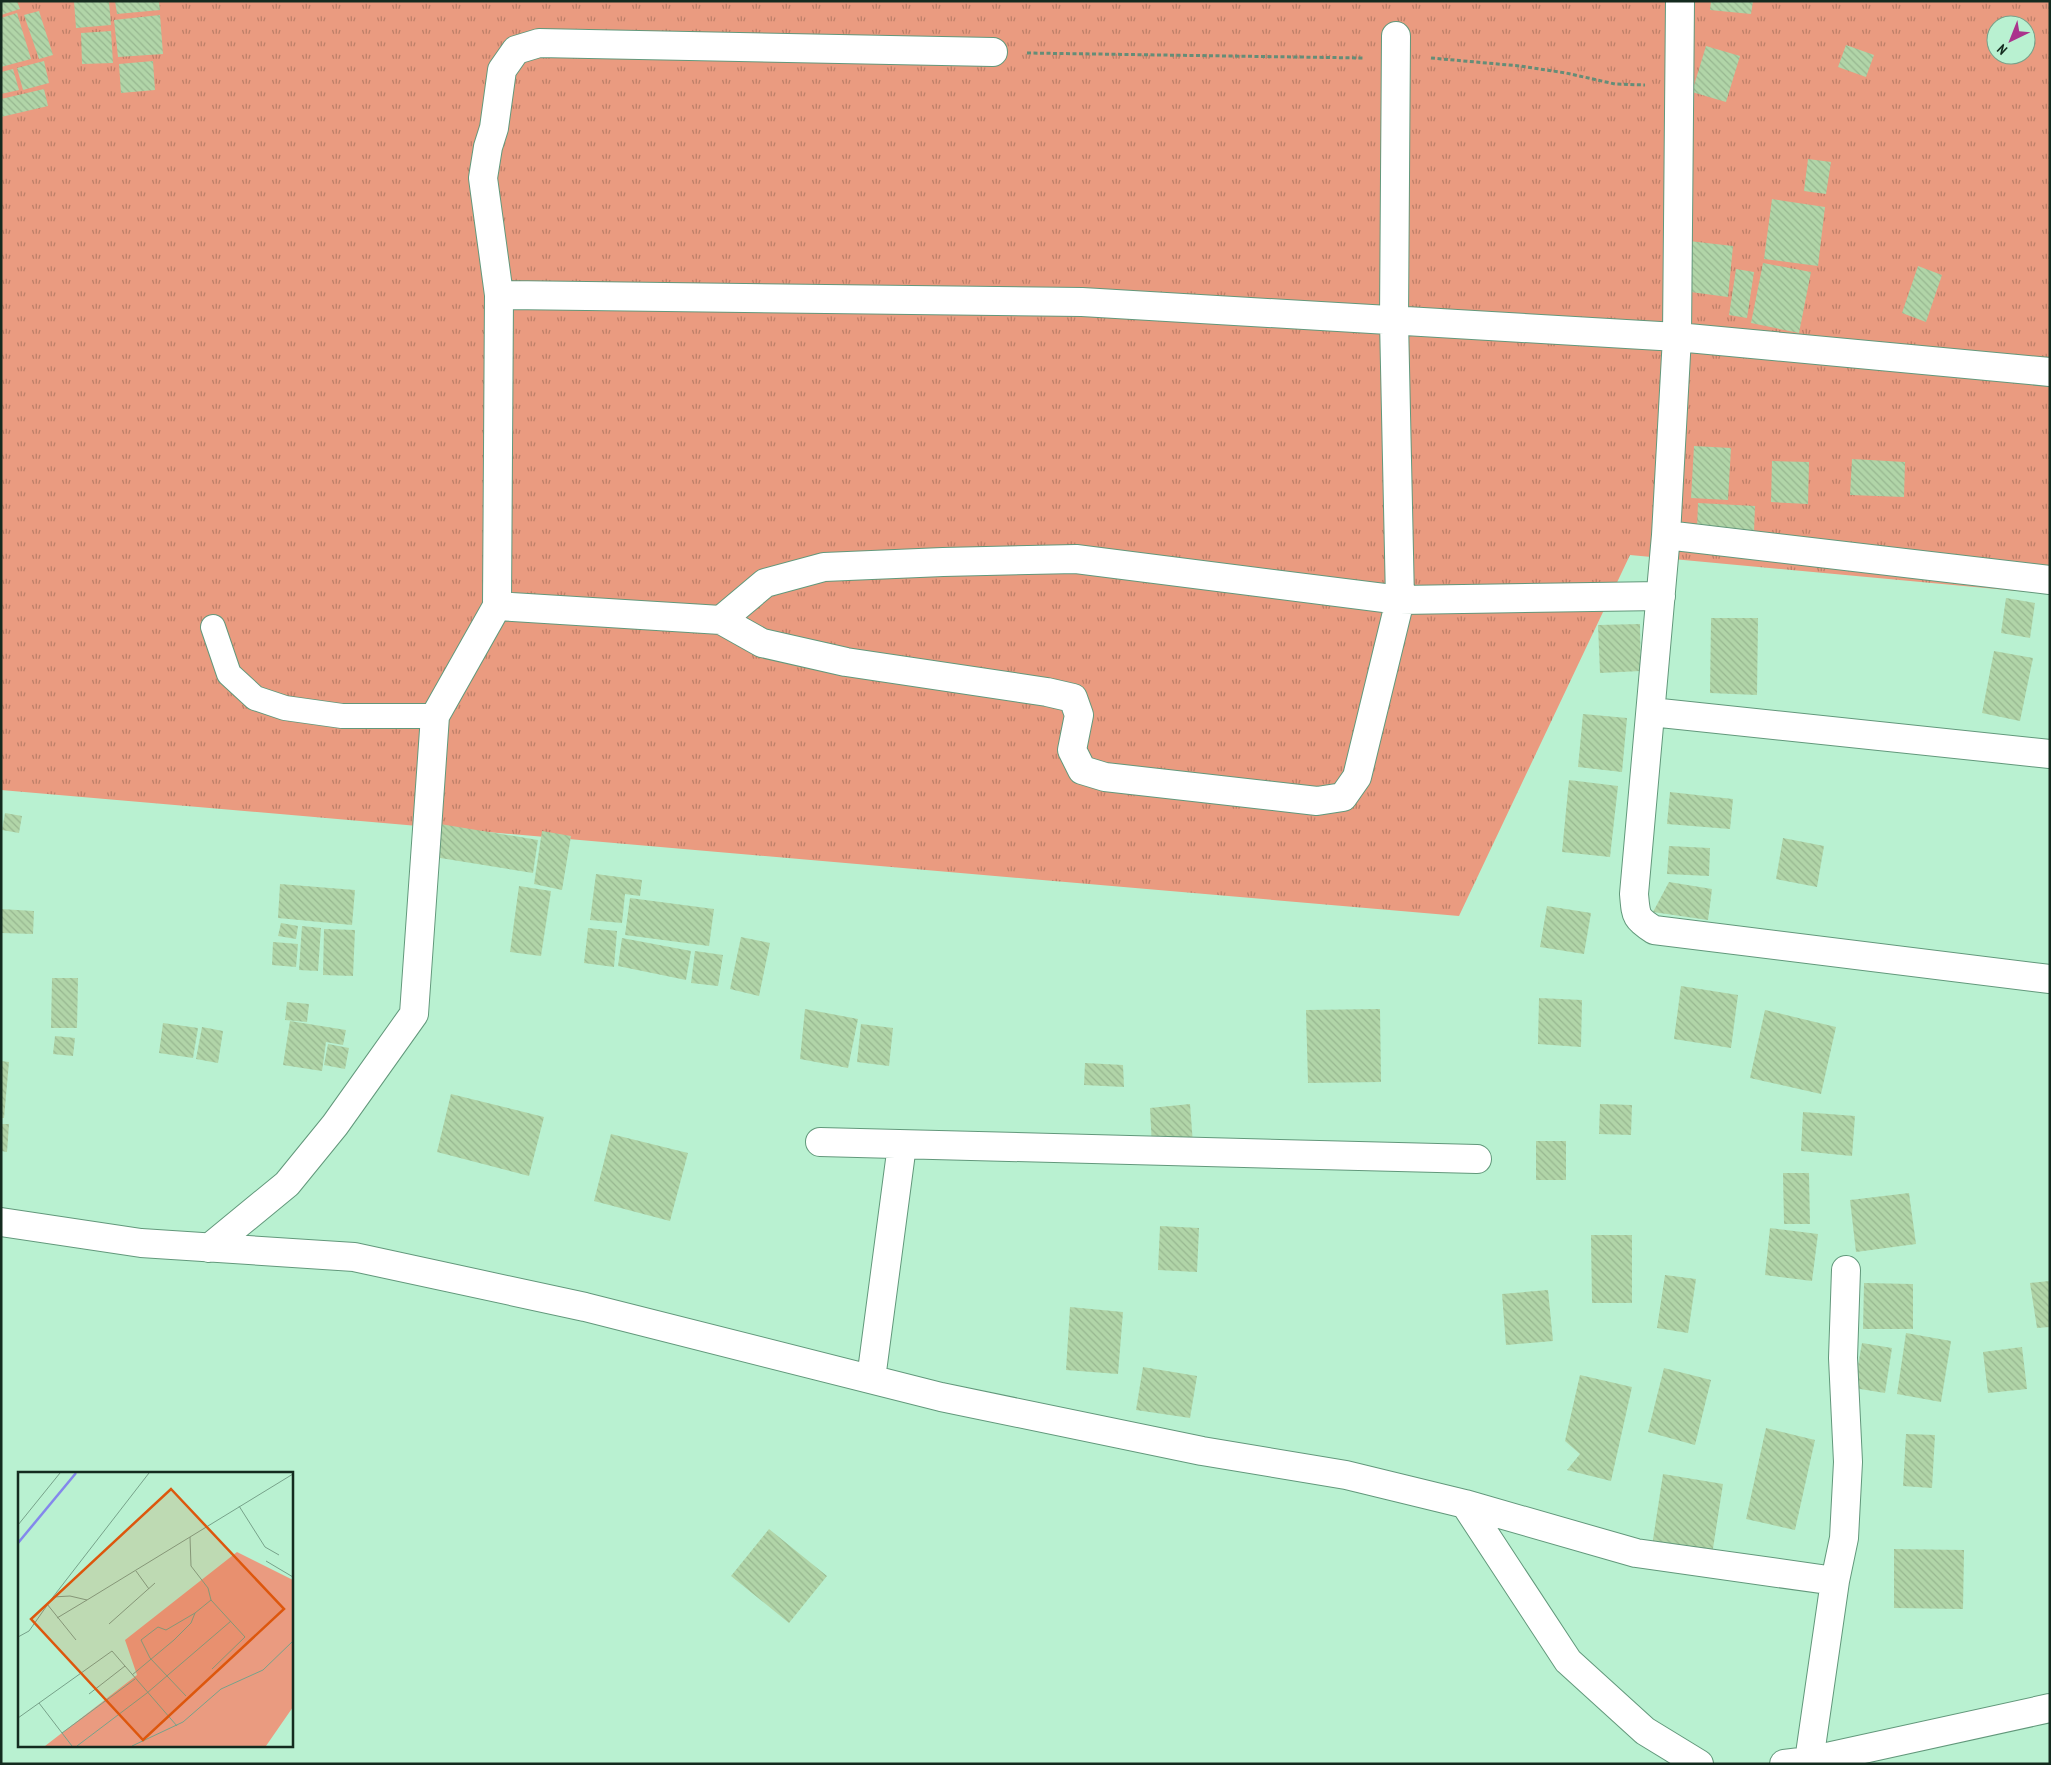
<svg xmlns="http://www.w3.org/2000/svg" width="2051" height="1765" font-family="'PT Sans Narrow',sans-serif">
	<defs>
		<pattern id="grass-tufts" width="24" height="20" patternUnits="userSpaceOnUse" patternTransform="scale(1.25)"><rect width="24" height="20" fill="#ea9b80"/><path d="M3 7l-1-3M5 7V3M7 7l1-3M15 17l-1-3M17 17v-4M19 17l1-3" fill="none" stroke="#bc7f68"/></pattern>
		<pattern id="building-back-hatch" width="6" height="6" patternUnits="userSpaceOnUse" patternTransform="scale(1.25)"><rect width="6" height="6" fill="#b1d5a8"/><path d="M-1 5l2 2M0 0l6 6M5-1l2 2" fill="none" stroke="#97b790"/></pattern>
	</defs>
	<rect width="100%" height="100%" fill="#b9f1d1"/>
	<!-- grass -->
	<path fill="url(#grass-tufts)" fill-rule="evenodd" d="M1,1H2050V594L1630,555L1459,916L1,790ZM1996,25H2026V55H1996Z"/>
	<!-- building -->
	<path fill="url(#building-back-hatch)" d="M1,1H17L20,9L1,15Z
		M74,1H109L111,25L76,28Z
		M115,1H159L160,10L117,14Z
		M1711,1H1753L1751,14L1710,10Z
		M39,11L53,55L39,59L24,15Z
		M17,13L31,59L1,67V18Z
		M160,15L163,54L118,57L114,20Z
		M111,31L113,63L82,64L81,33Z
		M1846,45L1874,55L1866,77L1838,67Z
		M1706,46L1740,56L1726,102L1692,92Z
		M44,61L49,83L23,90L17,68Z
		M153,61L155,90L121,93L119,64Z
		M13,69L19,90L1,94V72Z
		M44,89L48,106L1,117V99Z
		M1808,159L1831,162L1826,194L1804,191Z
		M1772,199L1825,207L1818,266L1764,259Z
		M1689,241L1733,246L1728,297L1683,291Z
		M1763,263L1811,272L1799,333L1751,323Z
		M1918,266L1942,275L1926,322L1902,313Z
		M1736,269L1754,272L1747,318L1729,315Z
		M1694,446L1731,448L1728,500L1691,498Z
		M1852,459L1905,462L1904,497L1850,495Z
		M1772,461L1809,462L1808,504L1771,502Z
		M1698,503L1755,506L1754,532L1697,529Z
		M2006,598L2035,603L2030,638L2001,633Z
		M1711,618H1758L1757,695L1710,693Z
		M1640,624L1641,671L1600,673L1598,625Z
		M1994,651L2033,658L2020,721L1982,713Z
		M1583,714L1627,718L1622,772L1578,767Z
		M1569,780L1618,786L1610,857L1562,852Z
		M1670,792L1733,799L1730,829L1667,824Z
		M5,813L22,816L19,833L2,830Z
		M440,824L538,840L533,873L434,857Z
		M542,831L571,836L562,890L534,884Z
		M1783,838L1824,846L1817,887L1776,879Z
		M1669,846L1710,848L1709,876L1667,874Z
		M596,874L642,880L640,896L625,894L622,923L590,920Z
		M1669,882L1712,889L1708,920L1653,912Z
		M280,884L355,890L352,925L278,918Z
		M519,886L551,891L541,956L510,952Z
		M630,898L714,909L709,946L625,935Z
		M1547,906L1591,913L1584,954L1540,947Z
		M1,909L34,911L33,934L1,933Z
		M281,923L298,926L296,939L278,936Z
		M302,926L321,928L318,971L299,970Z
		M588,928L617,931L614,967L584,963Z
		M324,929L355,930L353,976L323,975Z
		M741,937L770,943L759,996L730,989Z
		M622,938L691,951L686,980L618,966Z
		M273,942L298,944L296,967L272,965Z
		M695,951L723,955L718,986L691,983Z
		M52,978H78L77,1028H51Z
		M1681,986L1738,995L1731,1048L1674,1039Z
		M1539,998L1582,1000L1581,1047L1538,1044Z
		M287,1002L309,1004L307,1022L285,1020Z
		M805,1009L858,1019L848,1068L800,1059Z
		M1380,1009L1381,1082L1308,1083L1306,1010Z
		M1765,1010L1836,1027L1821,1094L1750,1078Z
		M290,1021L346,1030L343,1045L326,1042L322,1071L283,1065Z
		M163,1023L198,1028L193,1058L159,1053Z
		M861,1024L893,1028L889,1066L857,1062Z
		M202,1027L223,1031L218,1063L196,1059Z
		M55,1036L75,1038L73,1056L53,1054Z
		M328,1044L349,1048L345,1069L324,1065Z
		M1,1061L9,1062L4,1118H1Z
		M1085,1063L1123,1065L1124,1087L1084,1085Z
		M451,1094L544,1117L529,1176L437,1152Z
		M1190,1104L1193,1144L1152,1147L1150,1108Z
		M1600,1104L1632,1105L1631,1135L1599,1134Z
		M1803,1112L1855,1116L1852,1156L1801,1151Z
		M1,1124H9L7,1152L1,1151Z
		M611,1134L688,1153L670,1221L594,1201Z
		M1536,1141H1566V1180H1536Z
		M1783,1173H1809L1810,1224H1784Z
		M1909,1193L1916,1244L1856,1252L1850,1200Z
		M1160,1226L1199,1228L1197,1272L1158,1270Z
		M1770,1228L1818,1234L1812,1281L1765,1275Z
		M1591,1235H1632V1303H1592Z
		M1665,1275L1696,1279L1688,1333L1657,1328Z
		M2049,1281L2050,1327L2037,1328L2030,1283Z
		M1864,1283L1913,1284V1329H1863Z
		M1548,1290L1553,1341L1506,1345L1502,1294Z
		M1070,1307L1123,1312L1118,1374L1066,1370Z
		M1906,1333L1951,1341L1941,1402L1897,1394Z
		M1862,1343L1892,1348L1885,1393L1854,1388Z
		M2022,1347L2027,1389L1988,1393L1983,1352Z
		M1143,1367L1197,1376L1190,1418L1136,1410Z
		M1664,1368L1711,1380L1695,1445L1648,1432Z
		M1580,1375L1632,1387L1611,1481L1567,1470L1580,1454L1565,1441Z
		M1766,1428L1815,1440L1795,1530L1746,1519Z
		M1906,1434L1935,1435L1932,1488L1903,1486Z
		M1663,1474L1723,1484L1712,1555L1652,1546Z
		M769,1529L827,1576L789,1623L731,1576Z
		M1894,1549L1964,1550L1963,1609L1894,1608Z"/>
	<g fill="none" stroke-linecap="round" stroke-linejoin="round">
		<defs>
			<path id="service" d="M213,627L229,674L255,698L285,708L342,716H435"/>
			<path id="minor" d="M1680,1L1677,337L1666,535L1634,894C1636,916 1635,918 1654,930L2050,979
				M499,295L1082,302L1677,337L2050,372
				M1666,535L2050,580
				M497,606L721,620L765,583L824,567L943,562L1076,559L1400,600L1661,596
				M721,620L762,643L846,662L1047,692L1073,698L1079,715L1072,750L1082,770L1105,777L1317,801L1343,797L1357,777L1400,600L1394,320L1396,36
				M1651,712L2050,754
				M820,1142L1477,1159
				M1,1222L141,1243L354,1257L585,1307L941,1397L1202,1451L1346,1475L1465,1504L1568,1661L1645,1731L1699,1764
				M209,1248L287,1184L335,1125L414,1014L435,716L497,606L499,295L483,178L488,147L494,128L502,70L516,50L539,43L993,52
				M871,1379L902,1145
				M1465,1504L1636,1553L1835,1581
				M1809,1761L1835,1581L1844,1538L1848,1462L1843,1358L1846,1270
				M1784,1764L1809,1761L2050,1708"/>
		</defs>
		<!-- service casing -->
		<use href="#service" stroke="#62987b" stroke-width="26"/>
		<!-- minor casing -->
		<use href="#minor" stroke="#62987b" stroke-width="30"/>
		<!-- path -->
		<path stroke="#658d77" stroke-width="3" stroke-dasharray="4 2.5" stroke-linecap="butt" d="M1027,53L1363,58
			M1431,58L1520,66L1566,73L1615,84L1645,85"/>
		<!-- service -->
		<use href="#service" stroke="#fff" stroke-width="24"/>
		<!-- minor -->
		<use href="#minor" stroke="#fff" stroke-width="28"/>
	</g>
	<!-- overview -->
	<g transform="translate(18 1472)">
		<rect width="275" height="275" fill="#b9f1d1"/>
		<path d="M219,80L275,108V235L248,274H27L119,203L107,168Z" fill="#ea9b80"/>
		<path fill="none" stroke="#8488ec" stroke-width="2.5" d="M0,71L58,1"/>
		<path fill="none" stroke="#77a28a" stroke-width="1" d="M221,34L247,75L261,83M0,53L42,1M172,65L173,94L190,116L193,128L227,165L194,197M248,89L275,105M118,99L131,117M35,125L131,1M29,132L58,168M39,146L69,128M91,152L137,111M0,165L11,159L35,125L52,124L69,128L275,2M114,203L156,168L173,151L177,141L193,128M71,222L107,194M168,224L132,186L123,168L140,155L148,158L177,141M21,231L54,274M0,246L94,179L159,254M44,261L117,207M59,274L129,221L213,149M114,274L165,250L203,217L245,198L275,169"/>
		<path fill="#dd570d" fill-opacity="0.15" stroke="#dd570d" stroke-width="2.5" d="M153,17L266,137L125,268L13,147Z"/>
		<rect width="275" height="275" fill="none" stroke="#142b1f" stroke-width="2.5"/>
	</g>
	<!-- border -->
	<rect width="2051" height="1765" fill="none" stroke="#142b1f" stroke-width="5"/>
	<!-- north arrow -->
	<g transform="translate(2011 40) rotate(223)"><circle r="24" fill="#b9f1d1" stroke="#77a28a"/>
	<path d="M0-4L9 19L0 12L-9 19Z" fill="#aa348c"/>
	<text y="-8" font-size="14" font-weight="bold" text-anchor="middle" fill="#142b1f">N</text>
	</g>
</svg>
